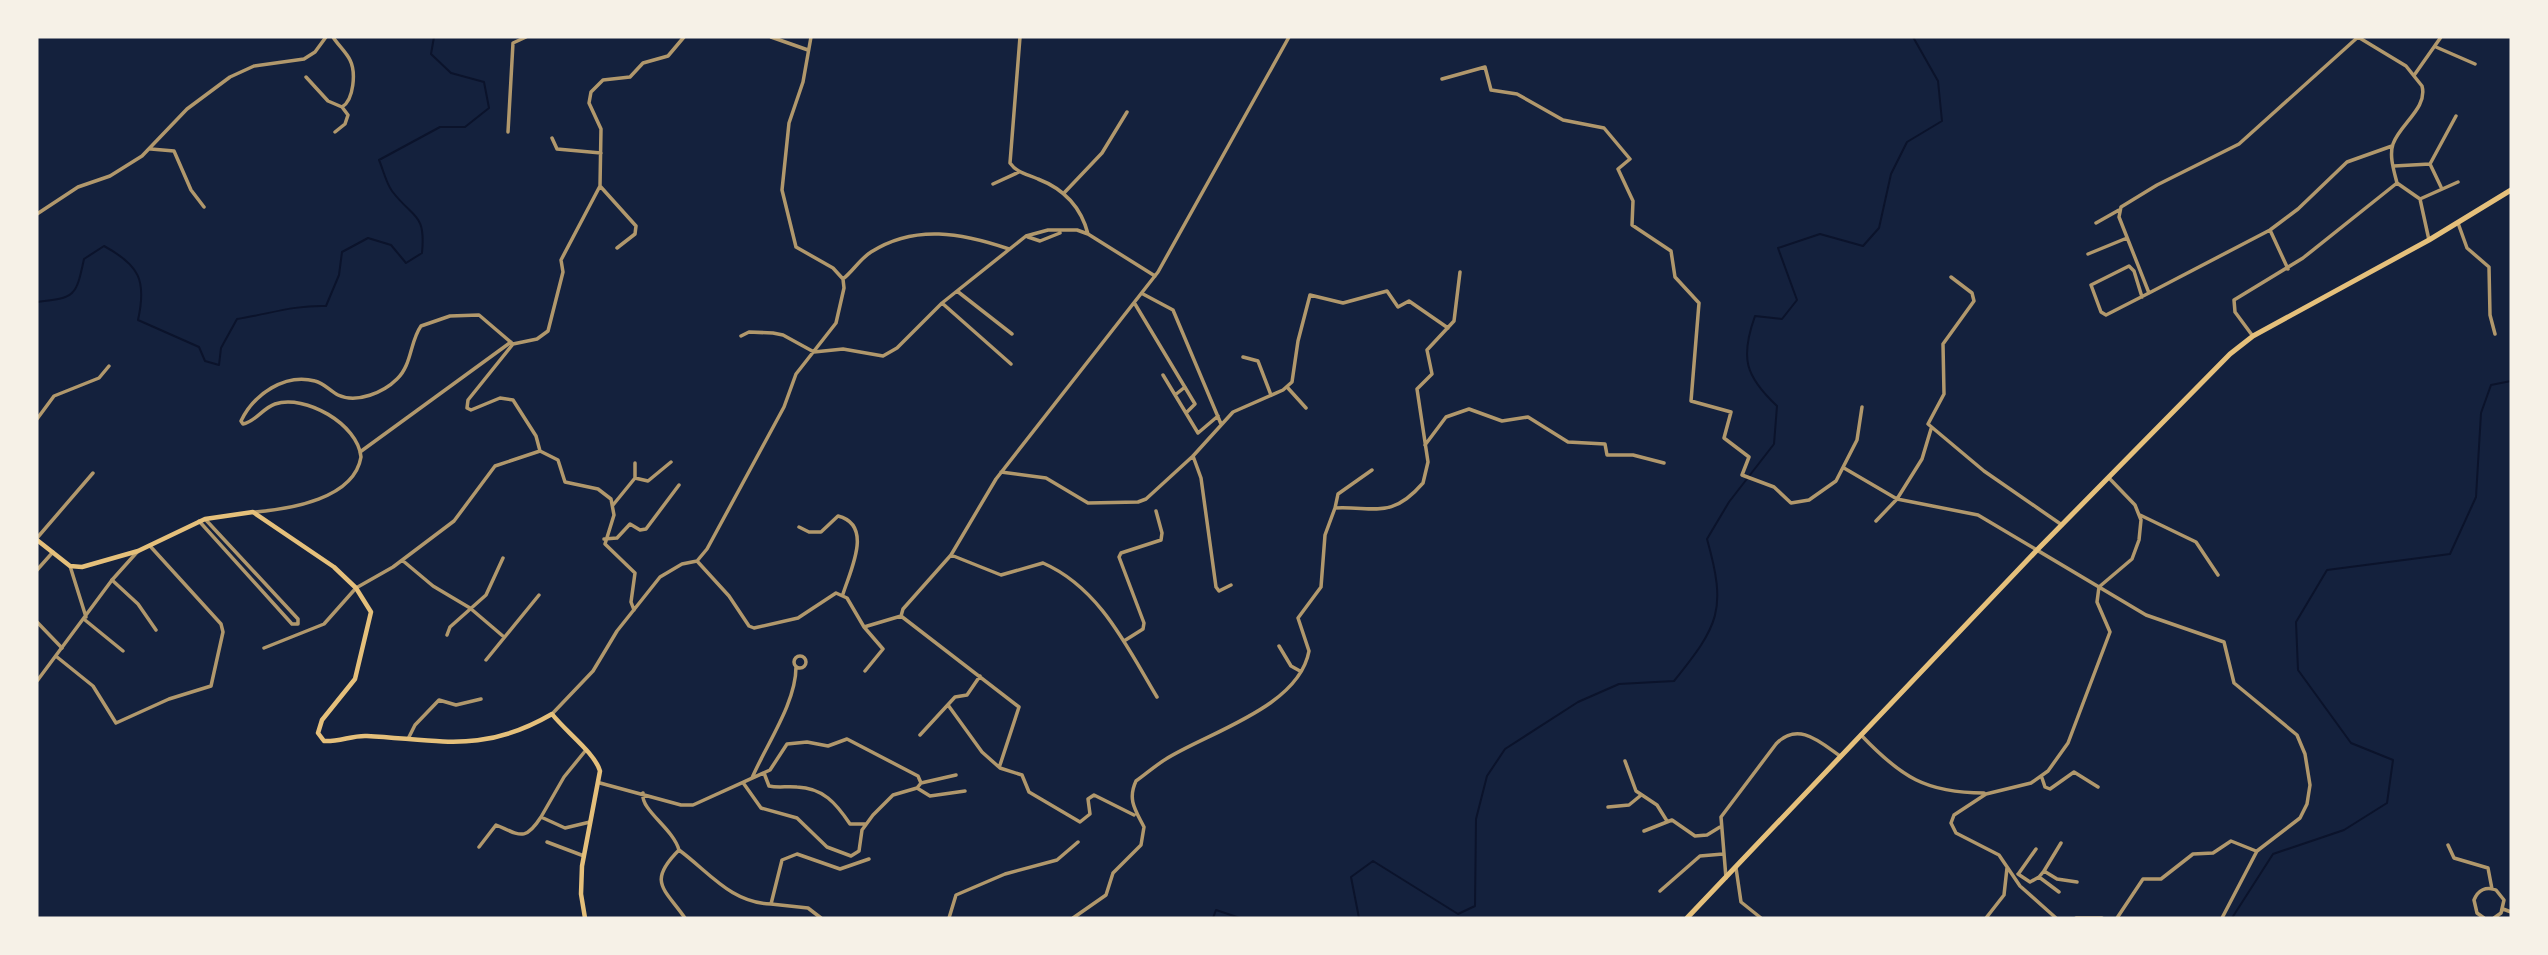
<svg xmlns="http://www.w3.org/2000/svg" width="2548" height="955" font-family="'Fira Sans Condensed',sans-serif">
	<rect width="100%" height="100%" fill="#14213d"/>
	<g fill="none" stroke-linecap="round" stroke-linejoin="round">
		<!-- stream -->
		<path stroke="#0b132b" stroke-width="2" d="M37,302C76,298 76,296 84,259L104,246C139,265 147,280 138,320L199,347L205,361L219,365L221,348L237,319C269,314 294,305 326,306L339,275L342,252L368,238L391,245L406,263L422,253C426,212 413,219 392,191C386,183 383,169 379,160L440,127H465L489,108L484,82L451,73L431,54L434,37
			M1213,918L1216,910L1240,918
			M1359,918L1351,877L1373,861L1458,914L1475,906L1476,819L1487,776L1505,749L1578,702L1619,684L1674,681C1719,625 1727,610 1707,539L1729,502L1774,444L1777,406C1745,376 1740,358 1755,316L1782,319L1797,300L1778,248L1820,234L1863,246L1879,228L1891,174L1907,142L1942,121L1938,81L1913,37
			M2232,918L2273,854L2344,830L2387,803L2393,760L2351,743L2298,670L2296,622L2327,570L2450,554L2476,497L2481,413L2491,385L2511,381"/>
		<!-- minor -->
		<path stroke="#b1986c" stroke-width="3.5" d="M771,37L808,50
			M1020,37L1010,163C1017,173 1027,174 1038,179C1064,189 1081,207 1088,234
			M2358,37L2239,144L2157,185L2121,207L2119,217L2149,293L2270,230L2298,209L2347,162L2392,146
			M2358,37L2406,66L2422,86C2428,108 2400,124 2393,144C2389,156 2394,171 2397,183L2420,199L2429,240
			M2436,47L2475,64
			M2415,74L2441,37
			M306,77L328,101L342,107C354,100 356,72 350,60C346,52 338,45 333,37
			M1442,79L1485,67L1491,90L1517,94L1563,120L1604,128L1630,159L1618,169L1633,201L1632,225L1671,251L1675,277L1699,303L1691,401L1731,412L1724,438L1749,457L1742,475L1774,487L1791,503L1809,500L1836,481L1857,440L1862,407
			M335,132L345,124L348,115L342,107
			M508,132L513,43L526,37
			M552,138L557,149L601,153
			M151,149L174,151L191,190L204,207
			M2430,164L2456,116
			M2394,166L2430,164L2441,187
			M993,184L1019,172
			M600,186L636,226L635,234L617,248
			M1064,193L1102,153L1127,112
			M2420,199L2458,182
			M37,214L78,187L110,176L142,156L187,109L230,77L254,66L304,59L315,52L326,37
			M2096,223L2119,210
			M2458,223L2467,248L2489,267L2490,315L2495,334
			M2270,230L2288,269
			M1028,237L1040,241L1060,233
			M2088,254L2127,238
			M1951,277L1972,293L1974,301L1943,344L1944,394L1928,424L1984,471L2062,525
			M843,279C853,271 860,259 871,252C915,224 962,233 1009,249
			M957,291L1012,334
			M1143,294L1173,310L1221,424
			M2142,297L2134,271L2129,266L2091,285L2101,312L2106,315L2149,293
			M942,303L1011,364
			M1135,304L1195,404L1187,412
			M2252,335L2235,312L2234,300L2303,258L2397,183
			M741,336L749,332L773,333L783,335L814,352L843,349L883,356L897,348L942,303L1026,236L1048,230H1077L1088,234L1155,276
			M1243,357L1258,361L1271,395
			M1163,375L1198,433L1218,416
			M1287,387L1306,408
			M1175,395L1185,387
			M37,419L54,396L99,378L109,366
			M1425,445L1446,417L1469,409L1502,421L1528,417L1568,442L1605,444L1607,455H1633L1664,463
			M540,451L536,436L513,400L500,398L471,410L467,408L468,400L513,344L537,339L548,331L563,272L561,260L600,186L601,129L589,103L591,92L603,80L630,77L643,63L668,56L684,37
			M360,452L511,342
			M1193,456L1201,478L1216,587L1219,591L1231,585
			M1844,468L1897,499L1922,459L1931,429
			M1001,472L1046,478L1088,503L1138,502L1146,499L1193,456L1233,412L1283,390L1292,382L1298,341L1310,295L1343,303L1387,291L1398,307L1409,301L1448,328
			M635,478L648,481L671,462
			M613,505L635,478V463
			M1335,508L1338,494L1372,470
			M255,512C290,509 354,499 361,457C358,424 305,394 275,404C263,408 255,422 243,424L241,421C254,394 285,373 315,381C324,383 330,391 338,395C357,404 384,392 397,379C412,365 410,341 421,326L450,316L479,315L513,344
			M2140,515L2196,542L2218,575
			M199,521L292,624H298V619L205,519
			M1876,521L1897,499L1978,515L2146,615L2224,642L2234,683L2297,735L2305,754L2310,785L2307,804L2300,818L2257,851L2222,918
			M799,527L809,532H821L838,516C874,525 850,571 843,594
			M37,538L93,473
			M604,539L617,538L630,524L640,530L646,529L679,485
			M951,555L1001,575L1043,563C1100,588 1127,647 1157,697
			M402,560L433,586L470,608L504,637
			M697,561L729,596L749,626L754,628L798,618L836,593L847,598L864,627L901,616L903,609L951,555L996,479L1158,272L1289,37
			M37,570L53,552
			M112,580L138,604L156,630
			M901,616L1019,707L1000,765
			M85,620L123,651
			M37,622L62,648
			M864,627L883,649L865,671
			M447,635L450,627L486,595L503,558
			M1124,641L1143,629L1144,623L1119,557L1121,553L1161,540L1162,533L1156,511
			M1279,646L1291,666L1300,671
			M264,648L324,624L356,588L393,567L454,521L495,466L540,451L558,460L565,482L598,489L611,499L614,515L605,544L635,573L631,602L634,610
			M794 662a6 6 0 1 1 12 0a6 6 0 1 1-12 0Z
			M57,657L93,686L116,723L169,699L211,686L223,632L221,624L150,546
			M486,660L539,595
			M948,705L982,752L1000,768L1022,775L1029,792L1080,822L1090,814L1088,799L1094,795L1134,815
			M552,714L593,671L617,631L660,577L682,564L697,561L707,549L784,407L796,374L836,323L844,288L843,279L833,268L796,247L782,190L789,123L803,82L811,37
			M920,735L955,697L967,695L980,676
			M1861,735C1901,777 1926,793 1984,793
			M408,739L415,725L439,700L456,705L481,699
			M1625,761L1636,791L1657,805L1667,821
			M764,773L769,786C778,788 787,786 797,787C823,788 836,803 850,824H866
			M752,778C766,745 796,703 796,667
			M2042,778L2045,787L2050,789L2074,772L2098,787
			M600,783L681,805H693L770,770L787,744L807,742L828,746L847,739L918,776L921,783L917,788L893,795L873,815L862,830L859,851L851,856L827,847L797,818L761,808L744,784
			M921,783L956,775
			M917,788L930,796L965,791
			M643,793C640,810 673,828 679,850C647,882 664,888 685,918
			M1608,807L1629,805L1640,796
			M541,817L564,777L586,750
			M1644,831L1672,820L1695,836L1707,835L1720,827
			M547,842L584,856
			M2448,845L2454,858L2488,868L2492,889
			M479,847L496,825C520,835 525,842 541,817L565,828L590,822
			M679,850C709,872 731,903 771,904
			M1736,868L1741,902L1761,918
			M2044,871L2061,843
			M2019,873L2036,849
			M2018,874L2030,882L2039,877L2059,892
			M2039,877L2044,871L2057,879L2077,882
			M1726,878L1721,817L1776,744C1798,721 1820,742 1840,756
			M1660,891L1700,856L1723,854
			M2503,909L2511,912
			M821,918L808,908L771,904L782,860L797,854L840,869L869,859
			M949,918L956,895L1005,874L1057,860L1078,842
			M1073,918L1106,895L1113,873L1141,845L1144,827C1136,811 1127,800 1136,781C1146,774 1156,765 1166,759C1209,732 1299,707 1309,651L1298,618L1321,587L1325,535L1335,508C1374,506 1391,520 1423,483L1428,462L1417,389L1432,374L1427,350L1454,321L1460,272
			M1986,918L2004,895L2007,868
			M2056,918L2020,886L1999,855L1956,833L1951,823L1954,815L1986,794L2031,783L2048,771L2068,743L2110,632L2097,602L2099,587L2132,559L2139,540L2141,520L2135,505L2109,478
			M2076,918H2102
			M2117,918L2143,879H2161L2193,854L2213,853L2231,841L2256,851
			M2484,918L2477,913L2474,900C2478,890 2486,886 2496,890L2504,900L2501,913L2494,918"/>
		<!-- tertiary -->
		<path stroke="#b1986c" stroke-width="3.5" d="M70,566L86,617
			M37,681L112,580L138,551"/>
		<!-- secondary -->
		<path stroke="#e5c07b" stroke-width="4.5" d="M37,540L70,566L82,567L138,551L205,519L253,512L334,567L356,588L371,612L355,679L322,720L318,733L324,741C339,742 353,735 367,736C442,740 483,754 552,714C565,731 595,753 600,771L582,866L581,894L585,918"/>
		<!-- trunk -->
		<path stroke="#e5c07b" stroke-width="5" d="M1687,918L2037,550L2230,354L2253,336L2429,240L2511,190"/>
	</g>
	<!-- border -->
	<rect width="2548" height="955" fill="none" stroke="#f6f1e7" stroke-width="77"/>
</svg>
